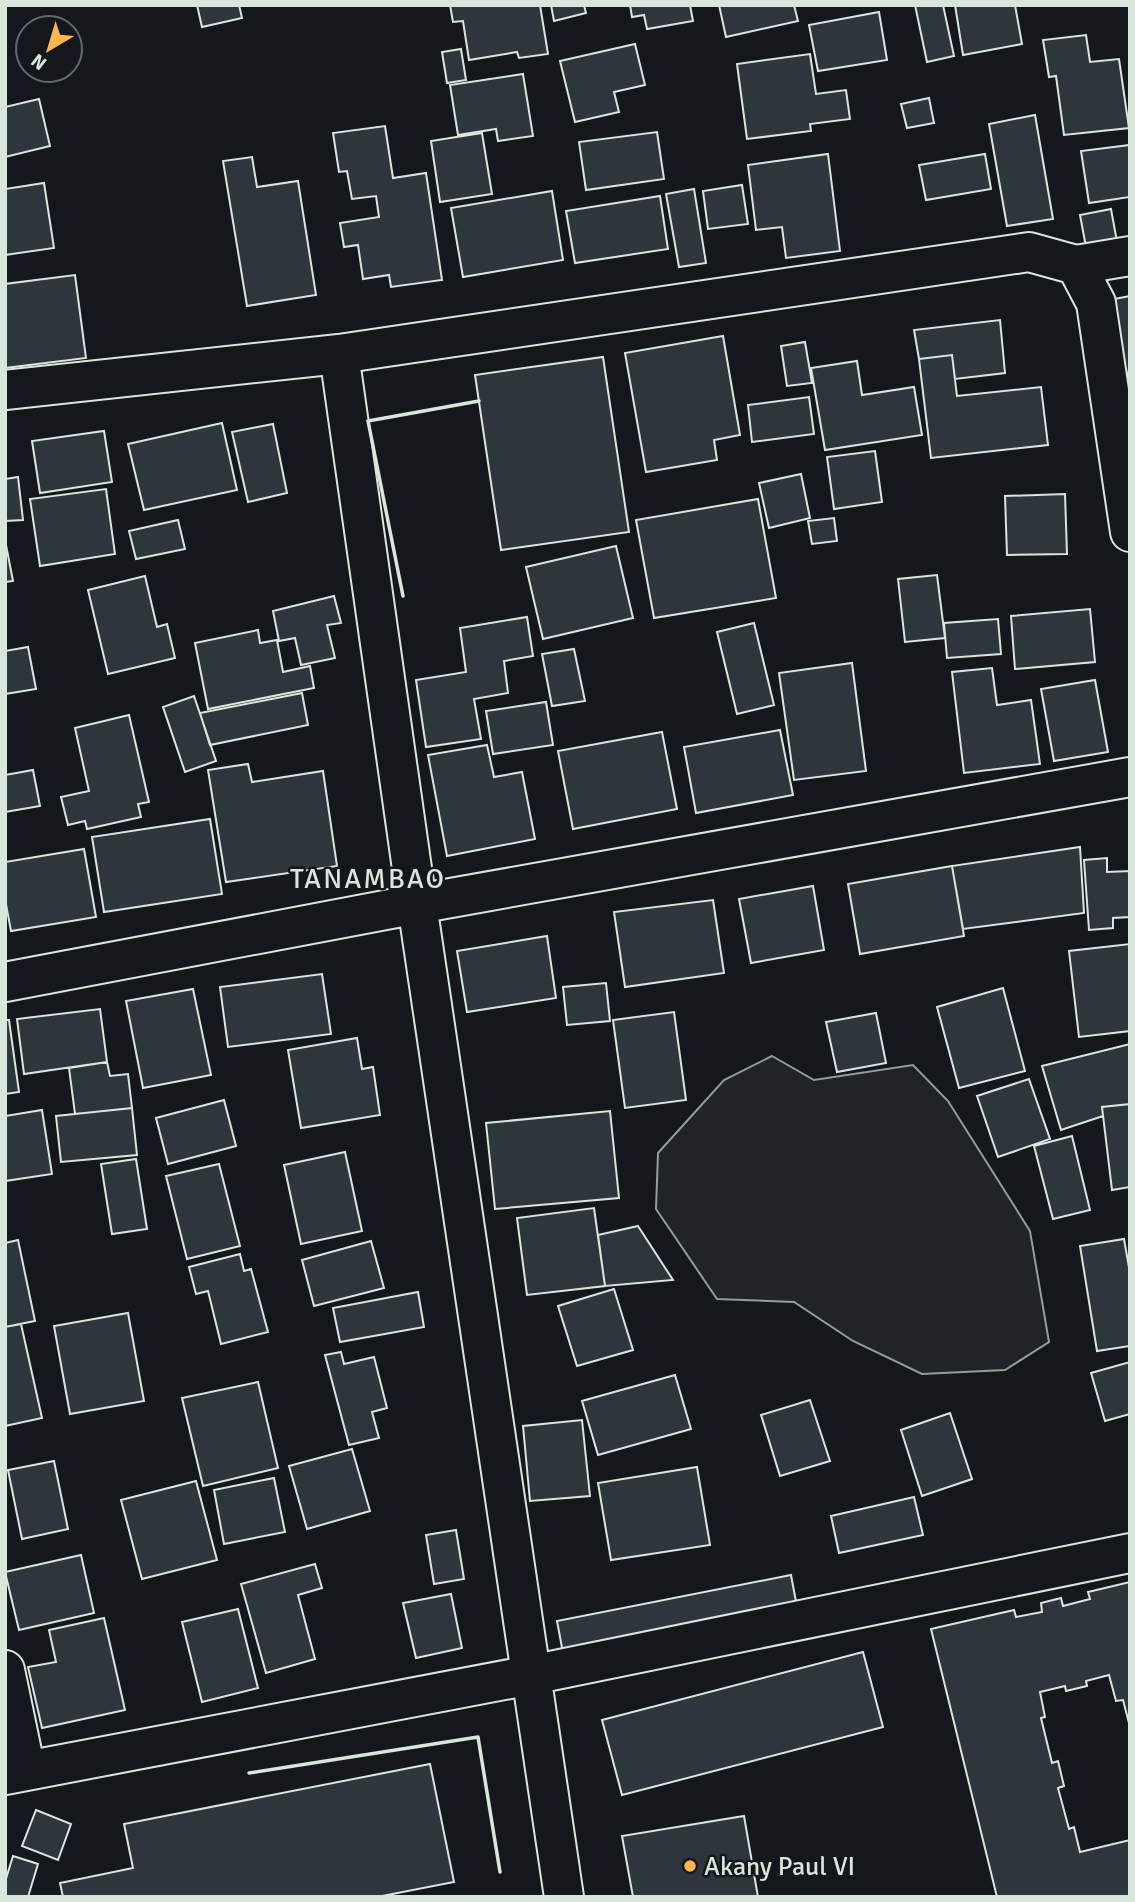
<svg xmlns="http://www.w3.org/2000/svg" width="1135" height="1902" font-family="Signika,sans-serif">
	<rect width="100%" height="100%" fill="#14181c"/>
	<!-- green -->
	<path fill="#202428" stroke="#939e99" stroke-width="2" d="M772,1056L814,1080L913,1065L948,1101L1030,1231L1049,1342L1005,1370L922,1374L853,1341L794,1302L717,1299L656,1209L658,1153L724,1080Z"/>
	<!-- building -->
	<path fill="#2c363c" stroke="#d8e6dc" stroke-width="2" d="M197,5H239L242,18L202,27Z
		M450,5H540L548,54L519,58L517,52L469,60L463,21L453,22Z
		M551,5H584L586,13L554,21Z
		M630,5H690L693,21L647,29L644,15L632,17Z
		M719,5H794L798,21L726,37Z
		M915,5H943L954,56L927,62Z
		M955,5H1015L1022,44L963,55Z
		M879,12L887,60L818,71L809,25Z
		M1086,35L1090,62L1119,59L1129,128L1064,135L1056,76L1049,77L1043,40Z
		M635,44L645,85L614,92L619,112L575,122L560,61Z
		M461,49L466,80L447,83L442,52Z
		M810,54L816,94L846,90L850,119L810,124L811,131L747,139L737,64Z
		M523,74L533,136L498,141L496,129L458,135L450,85Z
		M929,98L934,123L907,128L901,104Z
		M39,99L50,146L5,157V107Z
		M1035,115L1053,219L1007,226L989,124Z
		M385,126L393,178L426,173L442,280L391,287L389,275L363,279L358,245L344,247L340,223L379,217L376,196L352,199L347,171L339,172L333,133Z
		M657,132L664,179L586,190L579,142Z
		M482,133L492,194L440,202L431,141Z
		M1130,145V197L1089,203L1081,151Z
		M828,154L840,251L786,258L782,227L756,230L748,165Z
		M985,154L991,189L926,200L919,165Z
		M252,157L257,187L298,181L316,295L247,306L223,161Z
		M44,183L54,248L5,255V189Z
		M742,185L748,224L708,229L703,191Z
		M694,189L706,263L679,267L666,194Z
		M552,191L563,260L463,277L451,208Z
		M660,196L668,249L575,263L566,211Z
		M1111,209L1117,242L1086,247L1080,215Z
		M75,275L86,358L5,368V284Z
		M1130,296V386L1109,300Z
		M1000,320L1005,373L955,379L952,355L919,359L914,330Z
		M723,336L740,435L714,440L717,460L646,472L625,353Z
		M805,342L812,383L787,386L781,346Z
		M952,355L957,396L1041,387L1048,445L931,458L919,359Z
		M603,357L629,532L501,550L475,375Z
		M857,361L862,395L914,387L922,435L825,450L811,368Z
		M809,397L814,434L752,442L748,405Z
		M222,423L237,490L144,510L128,444Z
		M273,424L287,493L248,502L232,432Z
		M104,431L112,482L40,493L32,441Z
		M875,451L882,502L834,509L827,457Z
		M801,474L810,518L769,528L759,483Z
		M18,477L23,520L5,521V479Z
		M106,489L115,554L40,566L30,499Z
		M1065,494L1067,554L1007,555L1005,496Z
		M758,499L776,598L654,618L636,520Z
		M834,518L837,541L812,544L808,521Z
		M178,520L185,549L136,559L129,531Z
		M5,540L13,581L5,582Z
		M616,546L633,618L543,639L526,567Z
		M937,575L945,638L905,642L898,579Z
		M145,576L157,627L167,624L175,658L108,674L88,590Z
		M334,596L341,623L327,625L335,658L301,665L295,638L279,641L273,611Z
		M1090,609L1095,662L1015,669L1011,616Z
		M527,617L533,656L504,661L508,693L474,699L481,739L426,747L416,680L466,672L460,628Z
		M998,619L1001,654L947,658L944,623Z
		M754,623L774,705L737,714L717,632Z
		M258,630L260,643L277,640L283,672L310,666L314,688L208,709L195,643Z
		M28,647L36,689L5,694V651Z
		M574,649L585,701L552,706L542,654Z
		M852,663L866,771L794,780L779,673Z
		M992,668L997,705L1031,700L1040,764L964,773L952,672Z
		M1095,680L1108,752L1054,761L1041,689Z
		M302,693L308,725L210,745L200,713Z
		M194,696L216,761L185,772L163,707Z
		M546,702L553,745L493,754L486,711Z
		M129,715L149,802L138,804L141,817L87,829L85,821L68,825L61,797L89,791L75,728Z
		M780,730L793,795L696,813L684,747Z
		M662,732L677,809L573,829L558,751Z
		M487,745L494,777L522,772L535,839L447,856L428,755Z
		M248,764L252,782L323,771L337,866L226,882L208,770Z
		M33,770L40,806L5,812V775Z
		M210,819L222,894L104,912L92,837Z
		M1080,847L1084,913L963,929L952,866Z
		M84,849L96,917L11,931L5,899V862Z
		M1107,858V872L1130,871V917L1113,918V928L1089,930L1084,860Z
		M952,866L964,936L860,954L848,884Z
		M813,886L824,950L751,963L739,899Z
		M713,900L724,973L625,987L614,912Z
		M547,936L556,998L467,1012L457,951Z
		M1130,944V1031L1079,1037L1069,951Z
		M322,974L331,1034L228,1047L220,987Z
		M606,983L610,1021L567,1025L563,987Z
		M1003,988L1025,1071L959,1088L937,1007Z
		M193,989L211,1075L143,1088L126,1001Z
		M100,1009L107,1062L24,1074L17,1019Z
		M674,1012L686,1100L625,1108L613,1020Z
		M876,1013L886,1063L837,1072L826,1022Z
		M5,1020H9L19,1092L5,1094Z
		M357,1038L362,1069L373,1067L380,1115L301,1128L288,1050Z
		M1130,1044V1104L1102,1107L1103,1116L1061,1130L1042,1066Z
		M107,1062L110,1076L128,1074L132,1108L75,1114L69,1068Z
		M1029,1079L1050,1139L998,1157L977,1096Z
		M224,1100L236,1146L168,1164L156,1118Z
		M1130,1104V1187L1112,1190L1102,1107Z
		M132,1108L137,1155L61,1162L56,1116Z
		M42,1110L52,1174L5,1181V1116Z
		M610,1111L619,1198L495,1209L486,1123Z
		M1072,1136L1090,1210L1053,1219L1034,1146Z
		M345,1152L362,1231L301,1244L284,1165Z
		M136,1159L147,1229L112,1234L101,1164Z
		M219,1164L240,1246L187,1259L166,1176Z
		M594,1208L605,1286L527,1295L517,1218Z
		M638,1226L673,1280L605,1286L598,1235Z
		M1124,1239L1130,1273V1346L1097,1351L1080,1246Z
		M18,1240L35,1321L5,1327V1243Z
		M371,1241L384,1288L314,1306L302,1260Z
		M240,1254L244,1271L251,1269L268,1332L221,1344L208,1291L196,1294L189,1267Z
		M614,1289L633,1350L577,1366L558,1306Z
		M418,1292L424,1327L340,1342L333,1308Z
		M128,1313L144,1401L70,1414L54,1326Z
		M21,1324L42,1418L5,1426V1327Z
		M341,1352L344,1364L374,1357L387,1408L372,1412L379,1438L349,1445L325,1355Z
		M1130,1362V1414L1105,1421L1091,1373Z
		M675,1375L691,1429L598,1455L582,1401Z
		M258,1382L278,1468L203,1486L182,1398Z
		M810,1400L830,1461L780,1476L761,1415Z
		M950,1413L972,1479L922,1496L901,1430Z
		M582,1420L590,1496L530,1501L523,1426Z
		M352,1449L370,1511L307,1529L289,1466Z
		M54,1461L68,1529L22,1539L8,1470Z
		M697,1467L710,1545L611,1560L598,1483Z
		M274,1478L285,1532L224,1544L214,1490Z
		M196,1481L217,1560L142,1579L121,1500Z
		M914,1497L923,1535L839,1553L831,1516Z
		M456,1530L464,1579L434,1584L426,1535Z
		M81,1555L94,1613L19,1630L5,1572Z
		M315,1564L322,1588L298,1595L315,1659L266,1673L241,1584Z
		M791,1575L797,1607L563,1653L557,1621Z
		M1130,1582V1727L1123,1700L1116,1701L1109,1675L1086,1681L1087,1686L1066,1691L1065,1686L1040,1692L1045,1717L1041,1718L1052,1763L1058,1761L1064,1786L1058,1788L1069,1829L1074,1827L1080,1852L1130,1840V1897H997L931,1629L1014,1610L1016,1617L1042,1612L1041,1603L1061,1598L1063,1606L1090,1599L1088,1592Z
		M451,1594L462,1648L416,1658L403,1603Z
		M238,1609L258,1688L202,1702L182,1622Z
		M104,1618L125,1710L42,1728L28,1667L56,1662L49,1630Z
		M863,1652L883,1727L622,1795L602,1720Z
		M430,1764L454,1882L377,1897H63L60,1883L133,1868L124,1824Z
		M36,1810L71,1824L58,1860L22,1846Z
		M744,1816L758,1897H633L622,1836Z
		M13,1856L38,1864L28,1897H5V1882Z"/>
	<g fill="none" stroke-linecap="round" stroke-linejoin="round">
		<defs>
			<path id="minor" d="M1076,265L1130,256
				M339,354L417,904L564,1897
				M5,390L339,354L1029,252L1076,265L1096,303L1130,532
				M5,982L417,904L1130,777
				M5,1670L26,1771
				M5,1775L531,1675L1130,1553"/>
		</defs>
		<!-- minor casing -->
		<use href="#minor" stroke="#d8e6dc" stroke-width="42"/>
		<!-- minor -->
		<use href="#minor" stroke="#14181c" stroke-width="38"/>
		<!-- wall -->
		<path stroke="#d8e6dc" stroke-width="3.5" d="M403,596L368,421L479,401
			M249,1773L478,1737L500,1872"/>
	</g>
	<!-- markers -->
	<circle fill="#ffb74d" stroke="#14181c" stroke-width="2.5" cx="690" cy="1866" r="7"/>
	<g text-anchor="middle" stroke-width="5" stroke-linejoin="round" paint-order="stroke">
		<!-- poi labels -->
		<g font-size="26" fill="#d8e6dc" stroke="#14181c" text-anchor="start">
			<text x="704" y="1875">Akany Paul VI</text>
		</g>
		<!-- neighbourhood labels -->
		<g font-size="28" letter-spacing="2" fill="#d8e6dc" stroke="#14181c">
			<text x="368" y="888">TANAMBAO</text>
		</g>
	</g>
	<!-- border -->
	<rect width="1135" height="1902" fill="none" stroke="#d8e6dc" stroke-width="14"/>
	<!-- north arrow -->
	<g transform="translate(49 49) rotate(218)"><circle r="33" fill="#14181c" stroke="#626a69" stroke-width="2"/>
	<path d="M0-5L12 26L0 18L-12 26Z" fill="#ffb74d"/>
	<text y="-10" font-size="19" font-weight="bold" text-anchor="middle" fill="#d8e6dc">N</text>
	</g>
</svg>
